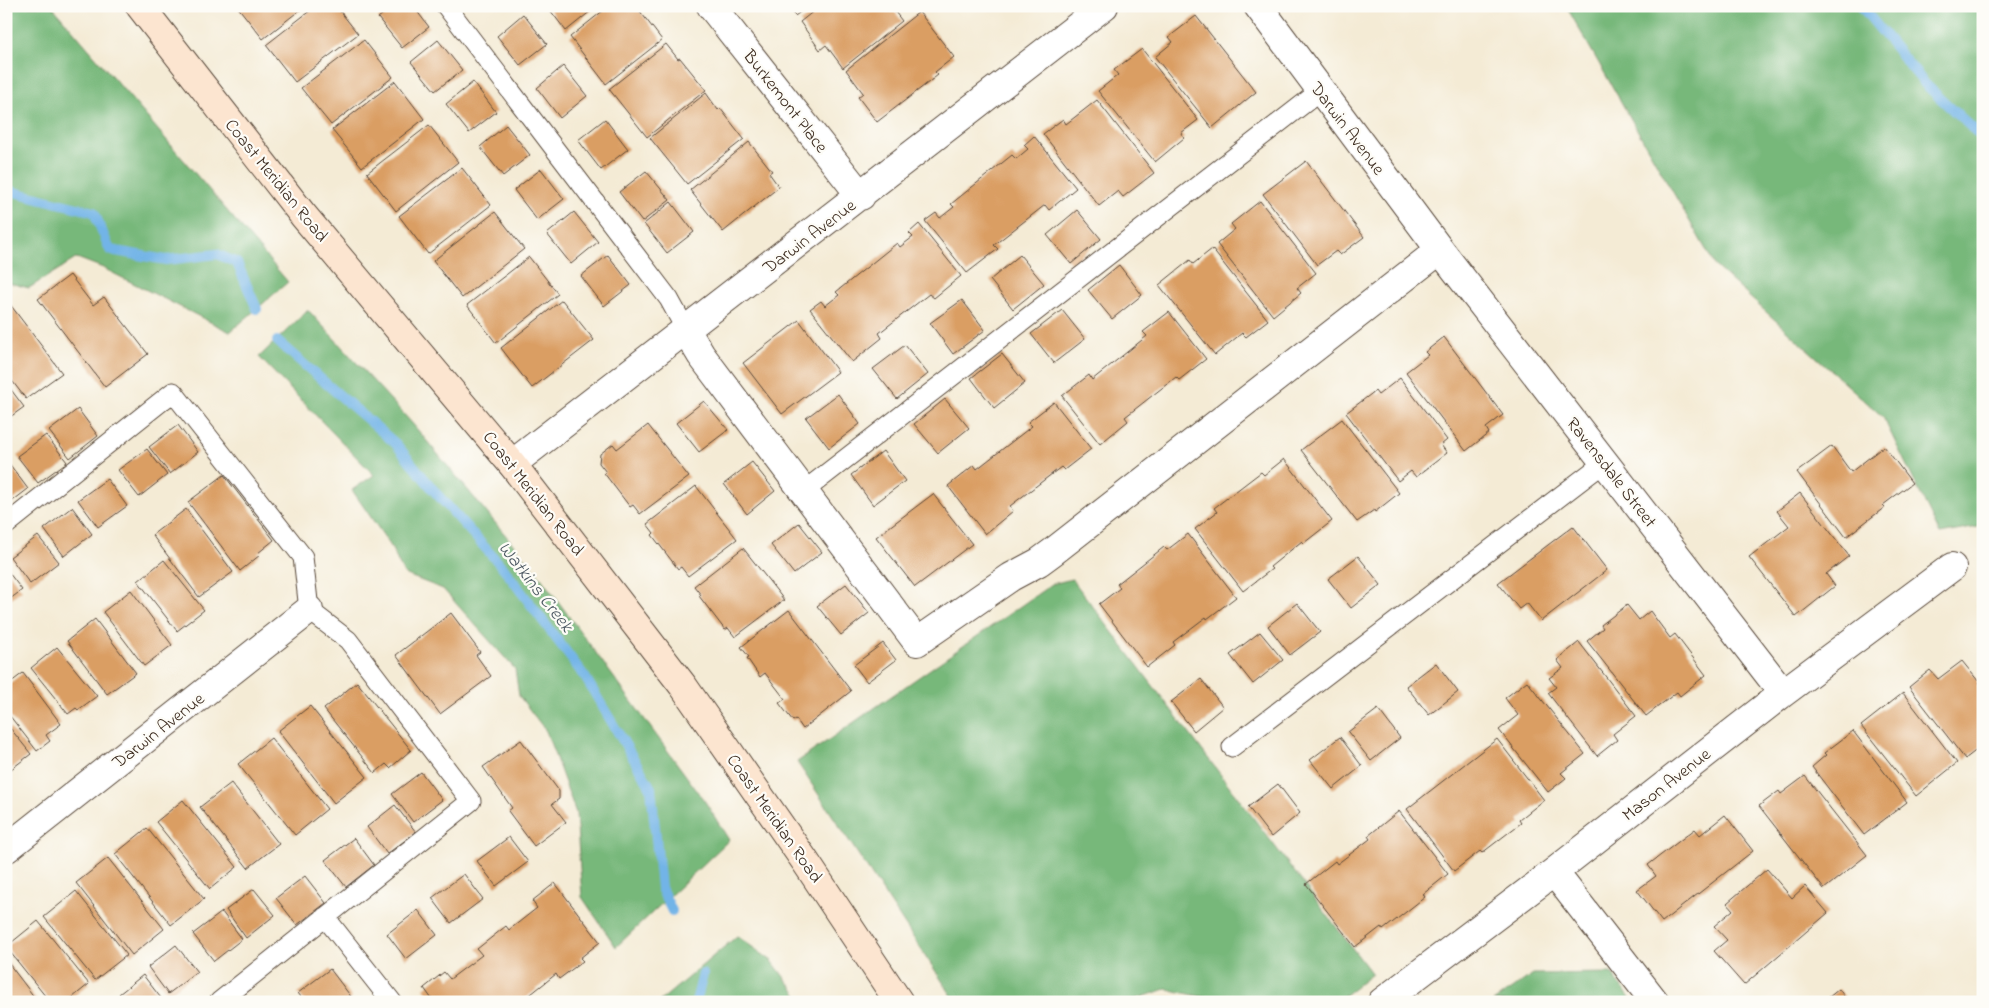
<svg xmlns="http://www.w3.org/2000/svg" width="1989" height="1008" font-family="'Indie Flower',sans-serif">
	<rect width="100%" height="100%" fill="#fdfcf7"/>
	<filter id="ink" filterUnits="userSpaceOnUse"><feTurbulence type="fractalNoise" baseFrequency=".02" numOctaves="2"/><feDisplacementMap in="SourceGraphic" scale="10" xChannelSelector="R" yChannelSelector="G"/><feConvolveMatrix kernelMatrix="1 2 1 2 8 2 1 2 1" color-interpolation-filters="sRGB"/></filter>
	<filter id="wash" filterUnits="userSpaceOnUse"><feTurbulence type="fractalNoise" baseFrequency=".0096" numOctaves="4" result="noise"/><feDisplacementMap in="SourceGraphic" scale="20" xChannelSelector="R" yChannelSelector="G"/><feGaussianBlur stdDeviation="1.12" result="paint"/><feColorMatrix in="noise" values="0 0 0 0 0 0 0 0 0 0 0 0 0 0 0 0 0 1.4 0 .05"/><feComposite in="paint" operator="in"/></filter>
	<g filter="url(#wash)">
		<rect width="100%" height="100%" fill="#f4ebd5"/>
		<!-- forest -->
		<path fill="#77b87a" stroke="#59714c" d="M6,6H52L288,282L230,332L103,268L77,258L29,288L6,282Z
			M1566,6H1983V526L1940,534L1883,417L1716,267Z
			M308,310L411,422L538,574L706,803L729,840L616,947L582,897L576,813L546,731L519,696L515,669L443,589L404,574L390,545L352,490L374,475L259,357Z
			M1072,579L1372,974L1336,1002H1226L1166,989L1127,1002H956L797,762L1052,584Z
			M737,936L772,961L803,1002H659Z
			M1611,973L1633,1002H1493L1533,974Z"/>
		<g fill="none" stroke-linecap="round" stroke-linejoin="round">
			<!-- stream -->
			<path stroke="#72b4e7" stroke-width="10" d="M1861,6L1925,84L1983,138
				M6,190L94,212L110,250L166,260L217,254L237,263L257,309
				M277,341L396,444L436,493L505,570L585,677L651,788L661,888L672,911
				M696,1002L703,974"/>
		</g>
		<g id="blocks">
			<!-- building -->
			<path fill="#da9e64" d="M237,6H305L263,39Z
				M316,6H336L358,34L295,82L266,45Z
				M393,6H413L429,27L402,48L378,18Z
				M547,6H597L566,31Z
				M609,6H636L662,40L606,84L570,37Z
				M787,6H808L795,16Z
				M820,6H894L892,8L902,21L843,68L826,45L820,50L800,22Z
				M919,12L954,57L935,72L938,75L877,122L858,97L863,93L846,70Z
				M523,14L547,44L520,65L497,36Z
				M1196,16L1256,92L1212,128L1155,57L1173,42L1169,37Z
				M364,40L393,77L331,125L301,88Z
				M438,40L462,70L435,91L411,62Z
				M666,44L678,59L680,58L706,90L647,137L609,89Z
				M1142,49L1198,120L1181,133L1184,138L1155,162L1098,91L1118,75L1114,70Z
				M563,66L587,96L560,118L537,88Z
				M395,81L424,119L362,167L332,130Z
				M473,82L496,112L469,133L446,104Z
				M706,93L718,110L720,108L744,139L687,184L650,138Z
				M1097,100L1154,173L1123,197L1118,191L1099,206L1043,134L1063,119L1066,124Z
				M605,119L628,149L601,170L578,140Z
				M429,125L458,162L396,211L367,173Z
				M506,125L530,155L503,176L480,147Z
				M1034,136L1076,188L1049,210L1045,205L994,245L998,249L967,273L925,221L936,213L940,218L954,207L951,204L1012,155L1016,159L1028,149L1024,145Z
				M749,142L772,171L769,173L779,187L723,232L690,190Z
				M1306,161L1364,237L1340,255L1336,251L1317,265L1263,194Z
				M462,168L491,205L428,254L399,216Z
				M541,169L564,199L537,220L514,190Z
				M646,171L670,200L642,222L619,192Z
				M1260,201L1316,273L1297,288L1301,293L1273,316L1217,244L1235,229L1231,224Z
				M671,202L694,232L667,253L644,224Z
				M1077,210L1101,239L1071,264L1047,235Z
				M495,212L524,249L462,298L433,261Z
				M574,212L598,242L571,264L547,234Z
				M919,224L961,276L934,298L929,294L879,333L882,338L852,362L810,309L821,301L825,306L839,295L836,292L897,243L900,247L913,237L909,233Z
				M1212,249L1268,320L1246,337L1242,333L1215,355L1159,285L1190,260L1193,264Z
				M608,255L631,285L604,306L581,276Z
				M1020,255L1044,284L1013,309L990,280Z
				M529,257L558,294L496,343L467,305Z
				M1119,265L1142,295L1112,319L1088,290Z
				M70,275L93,305L104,297L148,354L105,387L38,299Z
				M562,300L594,340L532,388L501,348Z
				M962,300L985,330L953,354L930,323Z
				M9,303L62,373L26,399L6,373V305Z
				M1062,310L1085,339L1054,363L1031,334Z
				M1169,312L1206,359L1179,380L1176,377L1125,417L1128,421L1100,444L1062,396L1089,375L1092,380L1147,336L1143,332Z
				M799,320L838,372L782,414L743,363Z
				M1444,337L1503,415L1486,428L1489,433L1466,451L1406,372L1428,355L1425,352Z
				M905,345L928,374L897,399L873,369Z
				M1002,354L1025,383L994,408L971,378Z
				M1400,378L1447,440L1441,445L1447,453L1416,477L1411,471L1398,481L1346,413L1375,391L1378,395Z
				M6,383L24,407L6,420Z
				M838,394L860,424L829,448L806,418Z
				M945,399L969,428L938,453L914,424Z
				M704,401L728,430L699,452L676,423Z
				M1054,402L1091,449L1064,470L1061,467L1010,506L1013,511L985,534L948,486L974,465L977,469L1032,426L1028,422Z
				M78,409L98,436L70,458L49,431Z
				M1342,419L1399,493L1375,512L1374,510L1357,522L1301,450Z
				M178,425L198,452L170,474L149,447Z
				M648,425L689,477L640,514L633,505L630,507L604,473L606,472L599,463L600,454L613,444L617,449Z
				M46,435L67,462L38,483L17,456Z
				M1832,446L1851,472L1884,446L1912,483L1883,505L1885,507L1846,537L1797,472Z
				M147,449L167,475L139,497L118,470Z
				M883,451L905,481L873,505L851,475Z
				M1284,459L1332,521L1304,543L1302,541L1270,567L1272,569L1243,591L1195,529L1217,512L1214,508L1261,472L1264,475Z
				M8,462L28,489L6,506V464Z
				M752,462L775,491L747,514L724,484Z
				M224,475L274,540L258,553L260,555L240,571L188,502Z
				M107,479L127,506L98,527L78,500Z
				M696,486L737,539L688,576L681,567L678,569L652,535L654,533L647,524Z
				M1800,493L1849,556L1826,574L1835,586L1796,617L1749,557L1789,526L1777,511Z
				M933,494L972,544L915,587L876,537Z
				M72,507L92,534L64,556L44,529Z
				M186,509L233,572L199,597L152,535Z
				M799,523L822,552L794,574L771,545Z
				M1573,526L1607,570L1541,621L1527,603L1519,609L1498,583Z
				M1188,534L1236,597L1207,619L1206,617L1173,642L1175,645L1147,667L1099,604L1120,588L1117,584L1164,547L1167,550Z
				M38,536L59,562L30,584L10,557Z
				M743,548L784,600L735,637L728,628L725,630L699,596L701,595L694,586Z
				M1358,556L1381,585L1351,608L1328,579Z
				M164,560L204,610L177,631L138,581Z
				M6,569L22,590L6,602Z
				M846,584L869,613L841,635L817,606Z
				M131,590L172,645L144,666L103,612Z
				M1297,603L1320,632L1290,655L1268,626Z
				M1627,605L1639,620L1650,611L1670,638L1675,634L1706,675L1680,696L1677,692L1646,716L1587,641L1603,628L1601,625Z
				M789,610L851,691L803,729L796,719L793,721L779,703L785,699L765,673L760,677L747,658L749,657L741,647Z
				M451,613L480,652L476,655L491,676L440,714L396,655Z
				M95,619L136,673L107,694L67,641Z
				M1260,632L1283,660L1253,684L1230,655Z
				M1579,642L1636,716L1613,734L1617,740L1597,756L1548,693L1556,687L1549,678L1563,668L1557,660Z
				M883,643L896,660L867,682L854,665Z
				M57,647L97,696L78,710L76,708L68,714L31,668Z
				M1962,661L1983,687V745L1965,759L1909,687L1930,670L1938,679Z
				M1436,663L1458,692L1429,715L1406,686Z
				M23,673L61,724L46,735L50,741L37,751L6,711V686Z
				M1201,679L1223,707L1194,731L1171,702Z
				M1527,681L1585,754L1561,773L1566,778L1548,792L1499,730L1518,715L1505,698Z
				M357,682L411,750L390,768L386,764L375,773L324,709Z
				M1903,693L1957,763L1916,796L1861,726Z
				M310,706L367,777L334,803L278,731Z
				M1378,709L1400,738L1371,761L1348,732Z
				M6,723L31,754L6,773Z
				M1853,731L1907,802L1864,835L1812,767L1826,755L1824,753Z
				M1340,737L1362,766L1333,789L1310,760Z
				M271,738L327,809L295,835L238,764Z
				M1497,739L1544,800L1519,820L1521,823L1482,853L1480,851L1454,871L1407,809Z
				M521,740L559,791V799L552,804L566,822L534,846L508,811L512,808L483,767Z
				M421,772L442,800L413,822L392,794Z
				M1805,776L1867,855L1824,889L1759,806L1779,791L1781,794Z
				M231,783L279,844L248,868L200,807Z
				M1278,784L1300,813L1271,837L1248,807Z
				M183,800L237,867L210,889L156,822Z
				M395,805L416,832L387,854L367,827Z
				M1399,811L1448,874L1423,894L1425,897L1383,930L1381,927L1355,947L1306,884L1335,861L1337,864L1370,839L1368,836Z
				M1725,815L1753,851L1662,922L1637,890L1656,876L1648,865L1695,829L1700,835Z
				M147,828L204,899L171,925L115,854Z
				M509,837L528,862L496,886L477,861Z
				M354,838L374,865L346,887L325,860Z
				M108,858L164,929L132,955L76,883Z
				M1767,869L1792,898L1805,886L1828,913L1744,985L1714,951L1727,940L1714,926L1733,910L1727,903Z
				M464,874L483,899L451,923L432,898Z
				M305,876L326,903L297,925L276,898Z
				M555,883L600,942L580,958L583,961L559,979L556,974L521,1002H434L424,988L444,972L450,979L482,955L477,949L506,926L509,930L537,908L532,901Z
				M254,889L275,915L246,938L226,910Z
				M76,891L127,955L95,980L44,917Z
				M418,910L437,935L406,959L387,934Z
				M222,912L242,939L214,961L193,934Z
				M38,921L89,984L67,1002H50L6,947Z
				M176,945L197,972L168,994L148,967Z
				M6,960L38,1002H6Z
				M330,969L352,998L347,1002H305L298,993Z
				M143,975L164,1002H125L119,994Z
				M1839,989L1848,1002H1823Z"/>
		</g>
	</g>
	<g filter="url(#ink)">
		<use href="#blocks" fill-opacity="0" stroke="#574739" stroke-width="1"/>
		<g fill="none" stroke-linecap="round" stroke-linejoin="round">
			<defs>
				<path id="service" d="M446,6L669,299L686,330
					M804,491L1320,91
					M6,525L173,392L303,557L309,610L348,640L471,801L219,1002
					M1232,747L1605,462
					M325,917L392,1002"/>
				<path id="minor" d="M711,6L861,196
					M1258,6L1440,250L1783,693
					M686,330L701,355L917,642L1011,577L1039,562L1054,551L1440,250
					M512,464L1104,6
					M6,849L309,610
					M1554,872L1655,1002
					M1382,1002L1554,872L1783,693L1952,567"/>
				<path id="secondary" d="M140,6L303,215L512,464L684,687L805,861L899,1002"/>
			</defs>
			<!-- service casing -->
			<use href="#service" stroke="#574739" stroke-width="21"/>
			<!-- minor casing -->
			<use href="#minor" stroke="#574739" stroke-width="30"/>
			<!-- secondary casing -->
			<use href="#secondary" stroke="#574739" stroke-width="30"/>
			<!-- service -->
			<use href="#service" stroke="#fff" stroke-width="19"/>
			<!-- minor -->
			<use href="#minor" stroke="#fff" stroke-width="28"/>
			<!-- secondary -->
			<use href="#secondary" stroke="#fce5d0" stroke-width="28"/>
		</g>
	</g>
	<g text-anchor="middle" stroke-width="4.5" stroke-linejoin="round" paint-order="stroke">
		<!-- street labels -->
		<g font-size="18" fill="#3b2a1e" stroke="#fdfcf7">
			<text transform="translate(786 101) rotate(52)" y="6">Burkemont Place</text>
			<text transform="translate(1348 128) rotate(53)" y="6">Darwin Avenue</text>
			<text transform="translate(277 180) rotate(51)" y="6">Coast Meridian Road</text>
			<text transform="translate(809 236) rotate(-37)" y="6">Darwin Avenue</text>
			<text transform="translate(1612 472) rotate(52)" y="6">Ravensdale Street</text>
			<text transform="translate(534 493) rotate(52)" y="6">Coast Meridian Road</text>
			<text transform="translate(158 730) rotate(-38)" y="6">Darwin Avenue</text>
			<text transform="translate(1666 784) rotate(-38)" y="6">Mason Avenue</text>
			<text transform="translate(775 818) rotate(55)" y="6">Coast Meridian Road</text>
		</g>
		<!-- water labels -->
		<g font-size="19" font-style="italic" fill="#4e5a64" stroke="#fdfcf7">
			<text transform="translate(537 586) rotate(52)" y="7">Watkins Creek</text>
		</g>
	</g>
	<!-- margin -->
	<rect width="1989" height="1008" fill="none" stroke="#fdfcf7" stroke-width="25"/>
</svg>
